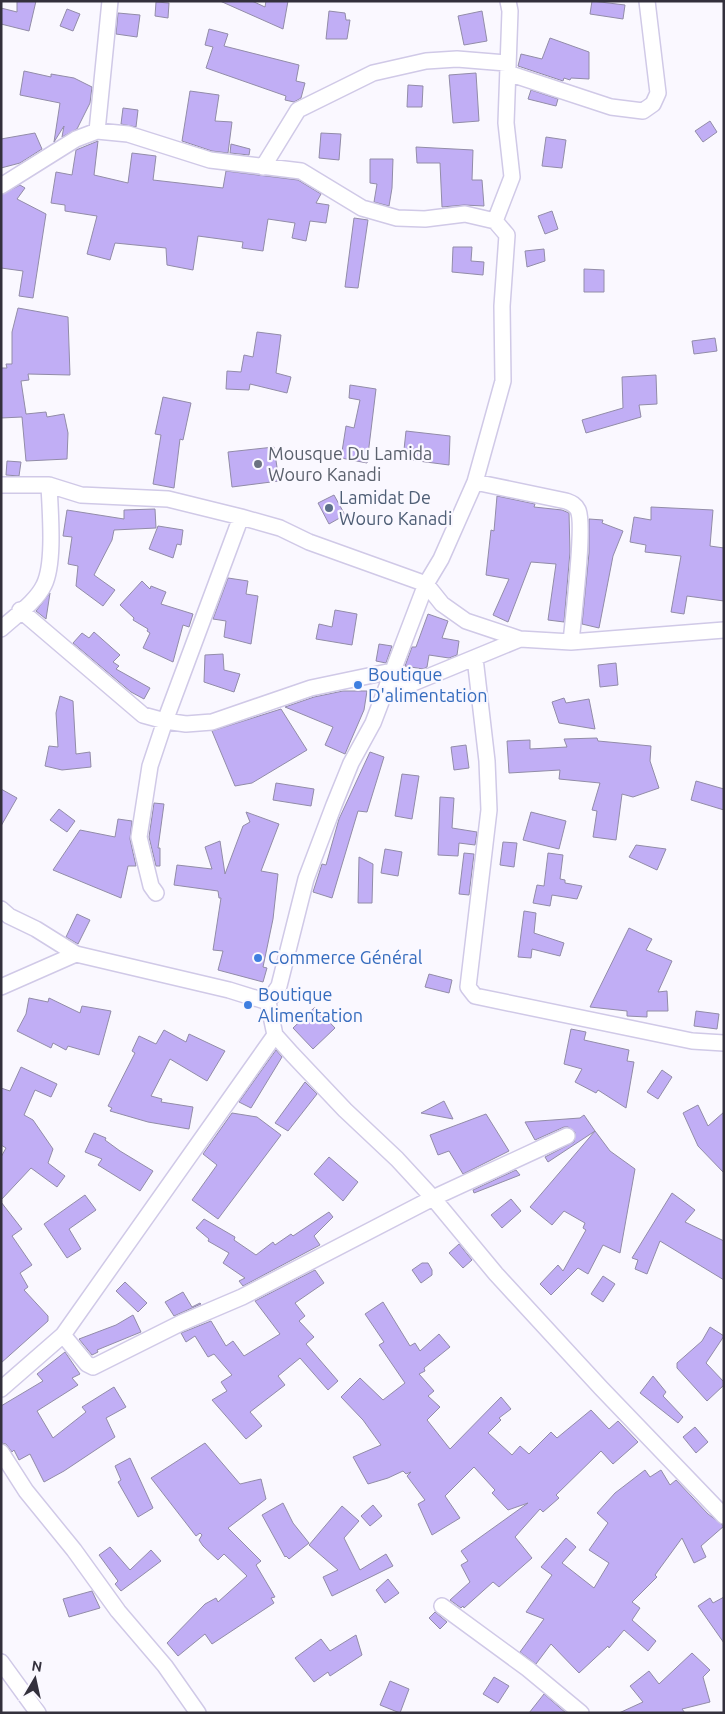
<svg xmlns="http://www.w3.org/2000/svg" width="725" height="1714" font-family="Ubuntu,sans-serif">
	<rect width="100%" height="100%" fill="#faf8ff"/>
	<!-- building -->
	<path fill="#c1aef5" stroke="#928ca8" d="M17,1H36L29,31L1,24V8L17,12Z
		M220,1H252L265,7L266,1H288L283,29Z
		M592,1L625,5L623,19L590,14Z
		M156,2L169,3L168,18L155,16Z
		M67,9L80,14L73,31L60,26Z
		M329,11L345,13L346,20H350L347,39H326Z
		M482,11L487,41L464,45L458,16Z
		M118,13L140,15L137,37L116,34Z
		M209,29L228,34L224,46L299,65L296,81L305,83L301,98L294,102L285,100L286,96L206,68L213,47L205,45Z
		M550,38L589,52V79L571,78L570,80L564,78L563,81L518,66L521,54L542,59Z
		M24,71L51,77V74L74,78L92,87L90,103L77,129L62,137L64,126L54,142L60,103L20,95Z
		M476,73L479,121L453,123L449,75Z
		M408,85L423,86L422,107H407Z
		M531,90L558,99L556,106L528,99Z
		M190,91L219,95L215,121L232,122L228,153L212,151L182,141Z
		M123,108L138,110L136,127L121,124Z
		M710,121L717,132L703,142L695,131Z
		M35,133L42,149L20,163L1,168V139Z
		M321,133L341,134L339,160L319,158Z
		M546,137L566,140L562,168L542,166Z
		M98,141L94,175L128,183L132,153L156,156L153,180L223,188L226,171L298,180L321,194L316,203L329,205L326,223L310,221L306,241L292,238L295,223L268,219L263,251L242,248L243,242L198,236L193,270L167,265L166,248L115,243L110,260L87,254L97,216L65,211V205L51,203L56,172L72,175L76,150Z
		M231,144L250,149L249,155L230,153Z
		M416,147L473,150L472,180H482L484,206L464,205L442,207L440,163H417Z
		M370,159H393L392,188L389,206L374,202L377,184L370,183Z
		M20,185L25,188L17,199L46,214L33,298L19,296L23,271L1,268V195Z
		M552,211L558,229L545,234L538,216Z
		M354,218L368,220L358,288L345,287Z
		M453,247H472L471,261L484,262L483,275L452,272Z
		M544,249L545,261L527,267L525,251Z
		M584,269L604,270V292H584Z
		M18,308L68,317L70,375L28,374L29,380L21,381L26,414L46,412L47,417L64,414L68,433L67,459L26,461L22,417L1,418V368H7L6,364H12V332Z
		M257,332L281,335L276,373L291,377L287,393L250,384L249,390L226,389L227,371L241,372L244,355L253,357Z
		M715,338L717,351L694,354L692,341Z
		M656,375L657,404L639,405L641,417L586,433L582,420L623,408L622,377Z
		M350,385L376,389L367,463L341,458L346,426L354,428L360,400L349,398Z
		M163,397L191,403L183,440L180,439L174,488L153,484L161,435L155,434Z
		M406,431L450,436L449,465L403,459Z
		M274,447L279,481L232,487L228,452Z
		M7,461L21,462L19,476L6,475Z
		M334,495L345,515L329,524L318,503Z
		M497,496L535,504L534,507L562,510L569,513L570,552L564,622L548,620L556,564L531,562L508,622L493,615L509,579L486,575L491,530L494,531Z
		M651,507L713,510L710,546L724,548V601L687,596L684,614L671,612L681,556L645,552L646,545L630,542L634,517L651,520Z
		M155,509L156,528L114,530L112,540L94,575L115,590L103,606L76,586L78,566L68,564L72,537L63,536L67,510L124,519V510Z
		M589,519L603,520L602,523L623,531L613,556L599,628L582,624L589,553Z
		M158,526L183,530L181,545L177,544L173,558L149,549Z
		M228,578L248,581L246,594L258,596L251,644L224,637L226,621L213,619Z
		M142,581L150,589L151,586L166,592L161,604L193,614L189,627L183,625L173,662L143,648L150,633L147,631L148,629L133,620L134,618L120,605Z
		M50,593L46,619L36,611Z
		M335,610L357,614L352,645L316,639L319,624L332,627Z
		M428,614L448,621L442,638L459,641L457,655L449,658L429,655L427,667L423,669L405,666L412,647H416Z
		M94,632L120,655L113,662L119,666L116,669L150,688L144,699L131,692L73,643L82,633L89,638Z
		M379,644L392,646L386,663L376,661Z
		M223,654L224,670L240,674L234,692L204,682L205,655Z
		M616,663L618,685L600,687L598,665Z
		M343,691H367L364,710L345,754L325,745L333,727L285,707L314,697Z
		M60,696L73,701L76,754L90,752L91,767L62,770L45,766L49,746L58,747L56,713Z
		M564,698L566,703L589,699L595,729L559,723L552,702Z
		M281,709L307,750L252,783L235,786L212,731Z
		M597,738L598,741L651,746L650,761L659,788L633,797L622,794L616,840L593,837L597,811L592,810L600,783L559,779L560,770L509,773L507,741L530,740V749L567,747L564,739Z
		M466,745L469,768L454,770L451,747Z
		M370,752L384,757L367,812L358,811L332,898L313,892L322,864L326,865L339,819Z
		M402,774L419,776L412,819L395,816Z
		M696,781L724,789V810L691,800Z
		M276,783L314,789L311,806L273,800Z
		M1,789L17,798L1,826Z
		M440,797L454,798L452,828L477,832L475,845L459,843L458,856L438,855Z
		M154,803L164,804L158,848H160V866H156L149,837Z
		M59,809L75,821L67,832L50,820Z
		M246,812L279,824L261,871L278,874L273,919L263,967L267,968L263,982L218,970L223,951L213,950L221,898H219L218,891L174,885L177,865L212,869L205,847L220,841L225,874L243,826L250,822Z
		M531,812L566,821L559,849L523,840Z
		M118,819L132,821L130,839L136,866H128L121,898L53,870L80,830L115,837Z
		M503,842L517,843L514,867L500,865Z
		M636,845L666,849L657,870L629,857Z
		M385,849L402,852L398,876L381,873Z
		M464,853L474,854L469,895L459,894Z
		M548,853L563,855L560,879L565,880V883L582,886L577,899L552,895L550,906L533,903L537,885L544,886Z
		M359,857L373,864L372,903H358Z
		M524,911L536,913L534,933L564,943L560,956L532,949L531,958L518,957Z
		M77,914L90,920L78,944L66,937Z
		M629,928L652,939L646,950L672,961L658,992L667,991L668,1011H647V1017L627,1016V1011L590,1007Z
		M429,974L452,980L449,993L425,987Z
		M29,998L48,1002L49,998L80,1013L82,1006L111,1011L99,1055L68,1046L66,1050L53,1043L51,1048L17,1031L26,1014Z
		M315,1007L335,1028L313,1049L293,1028Z
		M696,1011L719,1014L717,1029L694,1026Z
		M571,1029L586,1032L584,1040L629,1050L627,1061L634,1062L626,1108L598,1090L596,1093L575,1082L582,1069L564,1064Z
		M164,1030L186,1042L189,1034L225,1051L207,1081L170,1059L151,1096L162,1099L161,1102L193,1107L189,1129L148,1122L110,1111L112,1108L108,1106L135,1053L132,1051L139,1036L156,1044Z
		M276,1050L282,1057L251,1108L239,1102Z
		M21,1067L57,1084L51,1097L35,1090L24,1115L33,1120L53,1149L48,1163L65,1176L57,1187L31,1168L1,1200V1157L6,1148L1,1145V1088L10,1091Z
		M662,1070L672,1077L658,1099L647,1092Z
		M305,1082L317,1094L288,1131L275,1123Z
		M444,1101L453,1119L421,1113Z
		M698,1105L708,1126L724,1112V1173L698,1146L683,1113Z
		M232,1113L257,1117L281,1135L218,1219L192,1200L217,1165L203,1154Z
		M486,1114L509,1151L463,1174L449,1151L438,1155L430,1135Z
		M584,1115L595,1131L548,1162L545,1157L574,1142L575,1132L568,1127H564L535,1140L525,1122L580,1118Z
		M595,1131L610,1151L635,1169L620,1253L603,1245L588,1274L578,1268L551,1295L540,1284L558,1265L563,1271L586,1230L583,1228L585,1223L564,1211L552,1225L530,1207Z
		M94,1133L106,1138L105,1140L120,1151L153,1171L140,1191L98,1165L102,1159L85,1152Z
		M329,1157L358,1182L343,1201L314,1174Z
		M516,1170L520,1175L474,1193L473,1190Z
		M672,1193L695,1210L685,1222L724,1241V1280L660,1241L647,1274L635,1269L638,1260L632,1258Z
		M85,1195L96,1210L69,1229L81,1249L67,1258L44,1224Z
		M511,1199L521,1211L502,1228L491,1215Z
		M1,1202L22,1229L12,1236L32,1265L20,1273L28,1287L24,1290L48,1316V1321L1,1363Z
		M329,1212L333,1217L314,1236L320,1245L243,1286L239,1281L245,1278L223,1263L229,1253L208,1241L209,1239L196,1228L204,1219L235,1237L234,1240L256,1255L273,1242L275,1245L291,1234L293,1236Z
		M459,1244L472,1260L463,1268L449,1253Z
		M422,1263H428L432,1270V1275L421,1283L412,1270Z
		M315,1270L324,1283L295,1303L305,1316L299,1321L314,1337L306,1344L338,1381L328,1390L300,1358L278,1376L285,1385L250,1412L262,1426L246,1439L212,1400L227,1391L221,1382L232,1375L214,1354L208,1357L195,1336L186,1342L181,1333L211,1321L226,1346L233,1341L244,1356L280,1334L255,1301Z
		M603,1276L615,1284L603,1302L591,1294Z
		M125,1282L147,1303L138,1312L116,1291Z
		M183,1292L192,1307L200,1303L201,1304L174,1316L165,1302Z
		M383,1302L410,1346L415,1343L420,1351L439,1334L450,1347L424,1368L425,1371L419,1374L434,1391L428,1396L440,1407L427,1420L450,1449L501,1397L511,1409L499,1418L501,1420L488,1433L512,1455L520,1446L529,1454L551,1432L557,1438L591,1410L609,1429L618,1421L638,1442L613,1464L601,1451L556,1495L559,1498L543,1512L540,1509L515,1537L532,1558L499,1587L493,1582L464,1608L463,1606L461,1608L450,1600L470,1582L461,1565L468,1561L461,1551L528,1503L508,1510L492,1493L495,1490L474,1467L445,1496L460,1518L432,1535L418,1504L425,1500L407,1476L411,1472L406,1474L403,1471L388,1478L368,1484L353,1457L381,1445L363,1420L341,1397L360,1378L383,1400L405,1383L379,1345L384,1342L365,1314Z
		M133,1315L141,1332L97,1350L98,1352L92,1355L79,1339L116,1325Z
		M710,1327L724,1336L706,1363L724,1382V1385L707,1401L677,1368V1363L702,1341Z
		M65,1352L80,1374L72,1378L78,1385L37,1411L53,1438L86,1412L82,1407L114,1387L126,1407L106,1418L115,1437L64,1471L44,1482L30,1454L19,1460L14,1450L12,1452L6,1444L1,1443V1406L43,1381L37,1374Z
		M653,1376L666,1392L663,1396L683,1417L678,1423L640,1393Z
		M695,1427L708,1442L696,1453L683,1437Z
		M205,1443L240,1484L261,1479L266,1499L228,1528L261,1561L256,1565L275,1597L271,1598L274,1603L212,1644L205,1634L178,1656L167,1643L205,1604L216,1598L218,1602L247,1576L224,1554L218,1560L203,1546L199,1540L202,1535L200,1533L196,1536L151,1478Z
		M130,1458L153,1508L138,1517L118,1482L121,1480L115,1466Z
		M645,1470L650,1477L661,1470L670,1485L676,1480L708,1514L724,1526L701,1546L706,1557L694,1563L682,1538L655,1575L657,1577L632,1602L640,1608L632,1620L656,1641L648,1651L624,1630L609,1648L608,1646L579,1673L551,1644L536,1664L520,1652L544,1619L526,1612L552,1575L541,1567L566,1538L576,1547L562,1563L594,1588L609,1563L589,1550L608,1523L597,1513L615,1493Z
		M283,1503L293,1523L309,1543L289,1559L286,1556L285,1557L262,1515Z
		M373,1505L382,1516L370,1526L361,1516Z
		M342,1506L359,1521L344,1538L360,1570L386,1554L393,1566L332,1596L323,1577L338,1570L309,1545Z
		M110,1547L130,1570L151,1550L161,1561L121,1591L115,1584L118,1581L99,1555Z
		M388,1579L399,1593L385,1603L376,1590Z
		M92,1591L100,1608L69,1617L63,1599Z
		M724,1597V1643L698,1606L710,1598L713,1603Z
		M435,1612L447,1622L440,1629L429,1618Z
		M356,1635L362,1655L330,1676L328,1672L314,1682L295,1658L321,1639L330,1651Z
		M692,1653L710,1670L703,1677L710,1702L682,1709L685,1713H619L643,1702L630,1686L649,1671L659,1684Z
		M494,1677L509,1686L498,1703L483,1694Z
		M390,1681L409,1689L400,1713L380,1705Z
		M544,1694L566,1713H529Z"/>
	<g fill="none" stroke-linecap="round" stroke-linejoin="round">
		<defs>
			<path id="street" d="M508,1L510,11L506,123L512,177L495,221L507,235L502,306L503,381L475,482L441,559L426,584L373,723L351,763L334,805L306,879L279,986L268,1002L275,1035L292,1054L345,1110L397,1159L433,1198L496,1274L601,1388L724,1516
				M508,73L611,107L643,111L653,104L658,93L647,1
				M97,131L110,1
				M263,167L298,110L373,73L426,61L457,59L506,63
				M1,186L76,139L97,131L128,134L210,160L301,171L362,208L397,218L425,219L465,214L495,221
				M475,482L566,501C571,503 575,504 578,510C585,524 573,620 571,642
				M1,485H49L81,495L168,499L241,517L280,528L309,542L426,584L442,604L466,621L520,639L571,642L724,630
				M20,610L143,715L165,721L186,724L212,722L311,688L392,671
				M1,629C15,616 36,602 44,585C55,563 50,510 49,485
				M475,658L487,761L489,810L468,987L475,996L692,1041L724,1043
				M384,695L520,639
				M156,893L151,886L139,837L150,766L165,721L241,517
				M1,909L9,916L36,929L76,954L229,990L268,1002
				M1,987L76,954
				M63,1335L87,1364L93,1367L181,1323L242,1297L433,1198L567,1136
				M1,1389L63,1335L275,1035
				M1,1452L26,1491L74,1550L118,1611L165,1666L198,1713
				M442,1606L528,1669L581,1713
				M1,1662L38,1713"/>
		</defs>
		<!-- street casing -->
		<use href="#street" stroke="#d0c9e7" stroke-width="18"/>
		<!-- street -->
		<use href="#street" stroke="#fff" stroke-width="15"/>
	</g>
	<!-- markers -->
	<circle fill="#6b7280" stroke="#faf8ff" stroke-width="2" cx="258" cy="464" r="5"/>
	<circle fill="#5c6f8a" stroke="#faf8ff" stroke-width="2" cx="329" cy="508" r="5"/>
	<g fill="#3f7fe0" stroke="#faf8ff" stroke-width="2">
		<circle cx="358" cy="685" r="5"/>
		<circle cx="258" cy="958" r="5"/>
		<circle cx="248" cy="1005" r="5"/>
	</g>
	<g text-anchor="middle" stroke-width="4.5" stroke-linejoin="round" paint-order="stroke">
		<!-- worship labels -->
		<g font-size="18" fill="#5b616d" stroke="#faf8ff" text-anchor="start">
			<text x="268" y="460">Mousque Du Lamida<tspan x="268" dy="21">Wouro Kanadi</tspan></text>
		</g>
		<!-- service labels -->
		<g font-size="18" fill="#4e5e75" stroke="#faf8ff" text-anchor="start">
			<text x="339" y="504">Lamidat De<tspan x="339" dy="21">Wouro Kanadi</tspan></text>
		</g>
		<!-- shop labels -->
		<g font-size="18" fill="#366cbe" stroke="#faf8ff" text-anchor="start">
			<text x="368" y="681">Boutique<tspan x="368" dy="21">D'alimentation</tspan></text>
			<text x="268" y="964">Commerce Général</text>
			<text x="258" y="1001">Boutique<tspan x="258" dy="21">Alimentation</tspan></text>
		</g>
	</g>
	<!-- border -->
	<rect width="725" height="1714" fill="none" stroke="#33303c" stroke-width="5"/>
	<!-- north arrow -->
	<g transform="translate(35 1679) rotate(9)" stroke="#faf8ff" stroke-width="4" paint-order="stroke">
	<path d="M0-4L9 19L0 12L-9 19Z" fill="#33303c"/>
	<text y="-8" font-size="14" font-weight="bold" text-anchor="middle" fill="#33303c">N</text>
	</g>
</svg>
